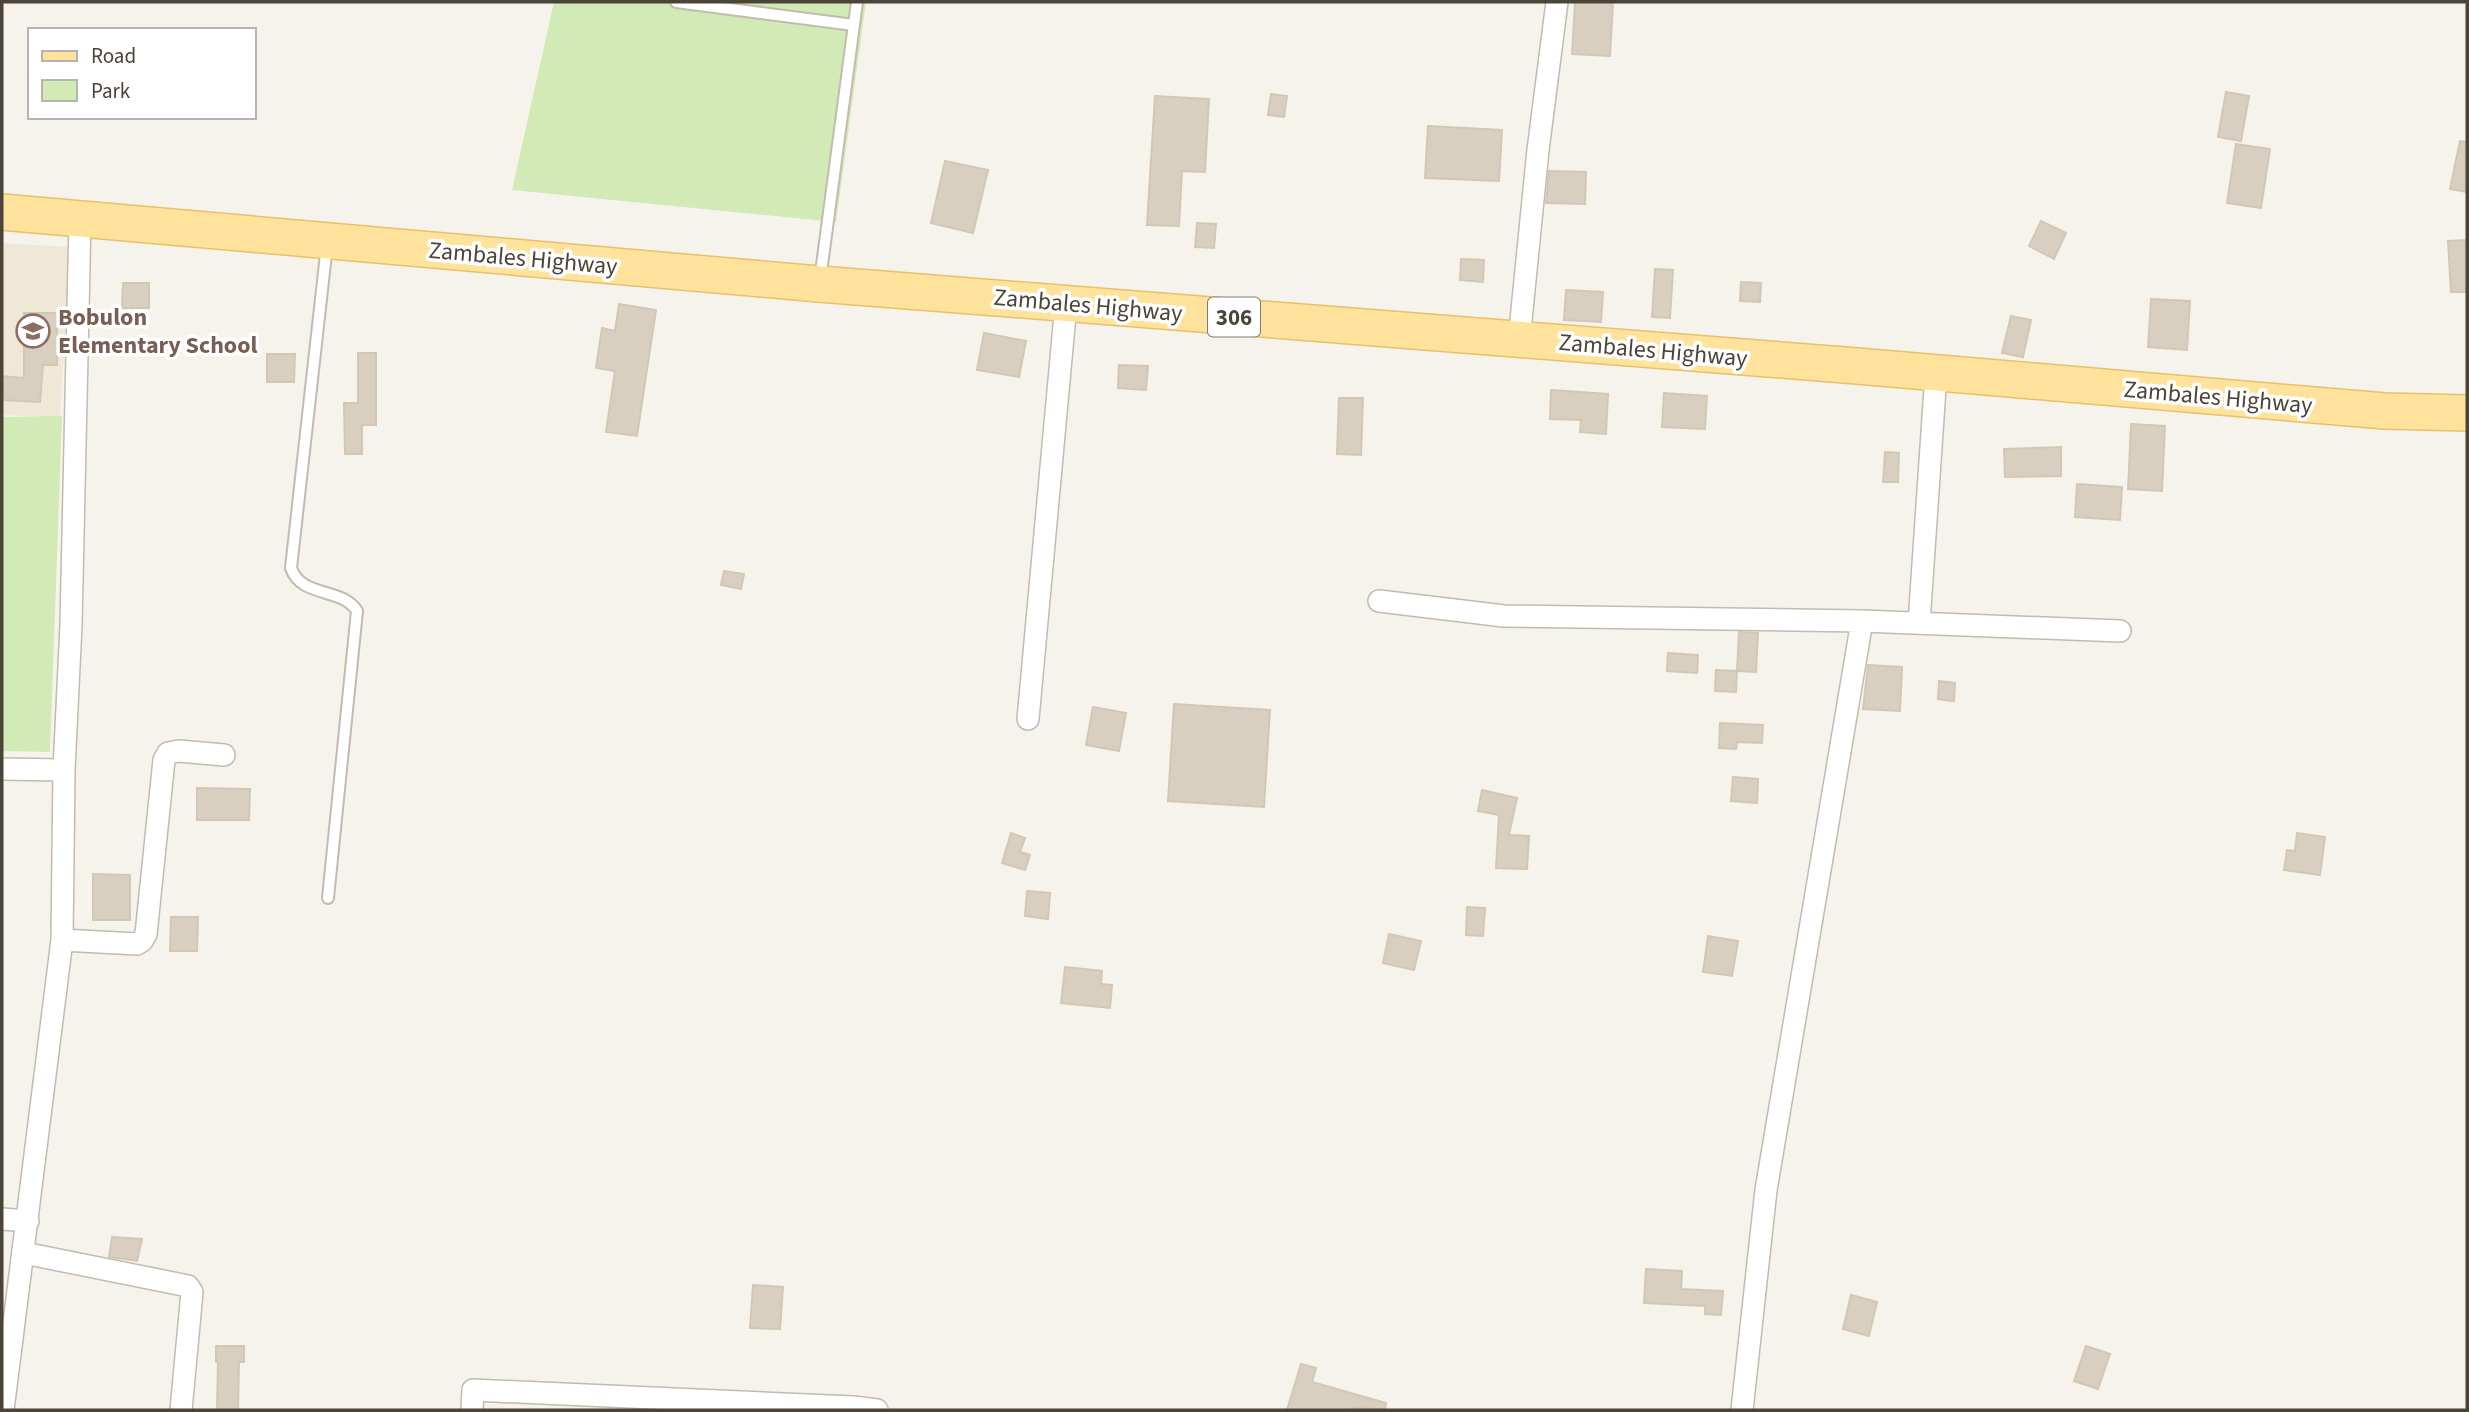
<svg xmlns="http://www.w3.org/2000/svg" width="2469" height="1412" font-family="'Source Sans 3',sans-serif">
	<rect width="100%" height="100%" fill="#f6f3ec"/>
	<!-- education -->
	<path fill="#efe8d6" d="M2,243L70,247L60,418L2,415Z"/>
	<!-- green -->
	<path fill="#d2eab5" d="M554,2H866L836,222L512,190Z
		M62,416L50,752L2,751V417Z"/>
	<!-- building -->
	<path fill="#d8cfc1" stroke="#d3c7b4" stroke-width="2" d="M1575,2H1613L1610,56L1572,54Z
		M2226,92L2249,96L2241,141L2218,137Z
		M1271,94L1287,96L1284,117L1268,115Z
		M1155,96L1209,99L1205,172L1182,171L1179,226L1147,225Z
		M1428,126L1502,130L1499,181L1425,178Z
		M2460,141L2467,142V192L2450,189Z
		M2236,144L2270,149L2261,208L2227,203Z
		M945,161L988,170L973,233L931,223Z
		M1549,171L1586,172L1585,204L1546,203Z
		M2041,221L2066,233L2054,259L2029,246Z
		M1197,223L1216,224L1214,248L1195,247Z
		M2467,240V292H2451L2448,241Z
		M1461,259L1484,260L1483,282L1460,280Z
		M1655,269L1673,270L1670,318L1652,317Z
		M1741,282L1761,283L1760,302L1740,301Z
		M123,283H149V308H122Z
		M1566,290L1603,292L1601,322L1564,320Z
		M2151,299L2190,301L2187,350L2148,347Z
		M619,304L656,310L637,436L606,432L615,371L596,368L602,328L615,331Z
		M24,313H57V365H43L40,402L2,400V376L24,378Z
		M2011,316L2031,320L2023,357L2002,353Z
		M984,333L1026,341L1019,377L977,370Z
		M358,353H376V425H362V454H345L344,403H358Z
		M267,354H295L294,382H267Z
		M1119,365L1148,366L1146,390L1118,388Z
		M1551,390L1608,394L1606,434L1580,432L1581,420L1550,419Z
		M1664,393L1707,396L1705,429L1662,427Z
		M1339,398H1363L1361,455L1337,454Z
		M2131,424L2165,426L2162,491L2128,489Z
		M2061,447V476L2005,477L2004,449Z
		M1885,452L1899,453L1898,482H1883Z
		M2077,484L2122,487L2120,520L2075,517Z
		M724,571L744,574L741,589L721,585Z
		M1739,632L1758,633L1756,672L1737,671Z
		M1668,653L1698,655L1697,673L1667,671Z
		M1868,665L1902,667L1900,711L1863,709Z
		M1716,670L1737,671L1736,692L1715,691Z
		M1939,681L1955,683L1954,701L1938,699Z
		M1174,704L1270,710L1264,807L1168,801Z
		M1093,707L1126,713L1119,751L1086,745Z
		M1720,723L1763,725L1762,743L1737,742L1736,749L1719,748Z
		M1733,777L1758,779L1757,803L1731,801Z
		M197,788L250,789L249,820H197Z
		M1482,790L1517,798L1509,835L1529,836L1527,869L1496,868L1499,815L1478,811Z
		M1011,833L1025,838L1020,852L1030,855L1025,870L1002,863Z
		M2297,833L2325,837L2320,875L2284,870L2287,850L2295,851Z
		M93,874L130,875V920H93Z
		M1027,891L1050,893L1048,919L1025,916Z
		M1467,907L1485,908L1483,936L1466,935Z
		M171,917H198L197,951H170Z
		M1389,934L1421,941L1414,970L1383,963Z
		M1708,936L1738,941L1732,976L1703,972Z
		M1065,967L1102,971L1101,984L1112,985L1110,1008L1061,1003Z
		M112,1237L142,1239L137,1261L109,1257Z
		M1646,1269L1682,1271L1681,1289L1723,1291L1721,1315L1705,1314V1306L1644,1303Z
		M753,1285L783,1287L780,1329L750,1328Z
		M1851,1295L1877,1302L1869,1336L1843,1329Z
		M216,1346H244V1362H239L238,1410H217L218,1362H216Z
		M2086,1346L2110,1354L2098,1389L2074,1381Z
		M1301,1364L1316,1368L1312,1382L1386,1403L1385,1409L1350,1408L1349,1410H1287Z"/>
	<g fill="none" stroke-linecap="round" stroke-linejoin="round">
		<defs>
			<path id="service" d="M676,2L854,25
				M327,245L291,568C301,598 342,587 357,611L328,898
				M820,280L857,2"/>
			<path id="minor" d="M1519,340L1538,150L1557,2
				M1379,601L1504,616L1862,621L2120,631
				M1919,623L1936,374
				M1028,719L1066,304
				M2,769L64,770
				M62,940L137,944L142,941L146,934L164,760L168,753L179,751L224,755
				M2,1219L28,1221
				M24,1253L188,1286L192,1292L191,1303L181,1410
				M3,1410L62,940L64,770L71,625L80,219
				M472,1410L473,1390L853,1407L877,1410
				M1742,1410L1766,1190L1862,621"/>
			<path id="primary" d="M2,212L819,284L1857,366L2385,411L2467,413"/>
		</defs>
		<!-- service casing -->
		<use href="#service" stroke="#c2bbae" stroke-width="14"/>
		<!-- minor casing -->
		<use href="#minor" stroke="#c2bbae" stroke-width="24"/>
		<!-- primary casing -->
		<use href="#primary" stroke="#e6c16a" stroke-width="38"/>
		<!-- service -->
		<use href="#service" stroke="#fff" stroke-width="10"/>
		<!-- minor -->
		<use href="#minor" stroke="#fff" stroke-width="21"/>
		<!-- primary -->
		<use href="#primary" stroke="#ffe39c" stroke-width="35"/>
	</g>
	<!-- icons -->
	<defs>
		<symbol id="school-ring" viewBox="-11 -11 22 22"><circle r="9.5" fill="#fff" stroke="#8d6e63" stroke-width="1.5"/><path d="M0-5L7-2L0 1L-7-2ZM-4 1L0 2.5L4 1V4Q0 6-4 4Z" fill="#8d6e63"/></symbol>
	</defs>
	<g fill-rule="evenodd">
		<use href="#school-ring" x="14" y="312" width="38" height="38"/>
	</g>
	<g text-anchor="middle" stroke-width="7" stroke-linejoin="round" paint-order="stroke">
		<!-- shield labels -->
		<rect fill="#fff" stroke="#817c74" stroke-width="2" x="1208" y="297.5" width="52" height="39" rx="5"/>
		<g font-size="23" font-weight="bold" fill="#4b4439">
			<text x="1234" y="325">306</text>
		</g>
		<!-- street labels -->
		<g font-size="24" fill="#4b4439" stroke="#fff">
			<text transform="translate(523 258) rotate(5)" y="8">Zambales Highway</text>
			<text transform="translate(1088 305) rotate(5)" y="8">Zambales Highway</text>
			<text transform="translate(1653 350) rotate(5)" y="8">Zambales Highway</text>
			<text transform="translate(2218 397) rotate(5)" y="8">Zambales Highway</text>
		</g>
		<!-- education labels -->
		<g font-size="24" font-weight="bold" fill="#785e54" stroke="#fff" text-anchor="start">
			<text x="58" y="325">Bobulon<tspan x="58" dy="28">Elementary School</tspan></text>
		</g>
	</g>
	<!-- border -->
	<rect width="2469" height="1412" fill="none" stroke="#4b4439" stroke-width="7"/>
	<!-- legend -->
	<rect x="28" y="28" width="228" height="91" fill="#ffffff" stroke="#b7b4b0" stroke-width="2"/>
	<rect x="42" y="51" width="35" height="10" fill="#ffe39c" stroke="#b7b4b0" stroke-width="2"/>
	<text x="91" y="63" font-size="21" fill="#4b4439">Road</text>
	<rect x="42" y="80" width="35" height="21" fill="#d2eab5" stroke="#b7b4b0" stroke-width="2"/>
	<text x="91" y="98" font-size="21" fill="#4b4439">Park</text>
</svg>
